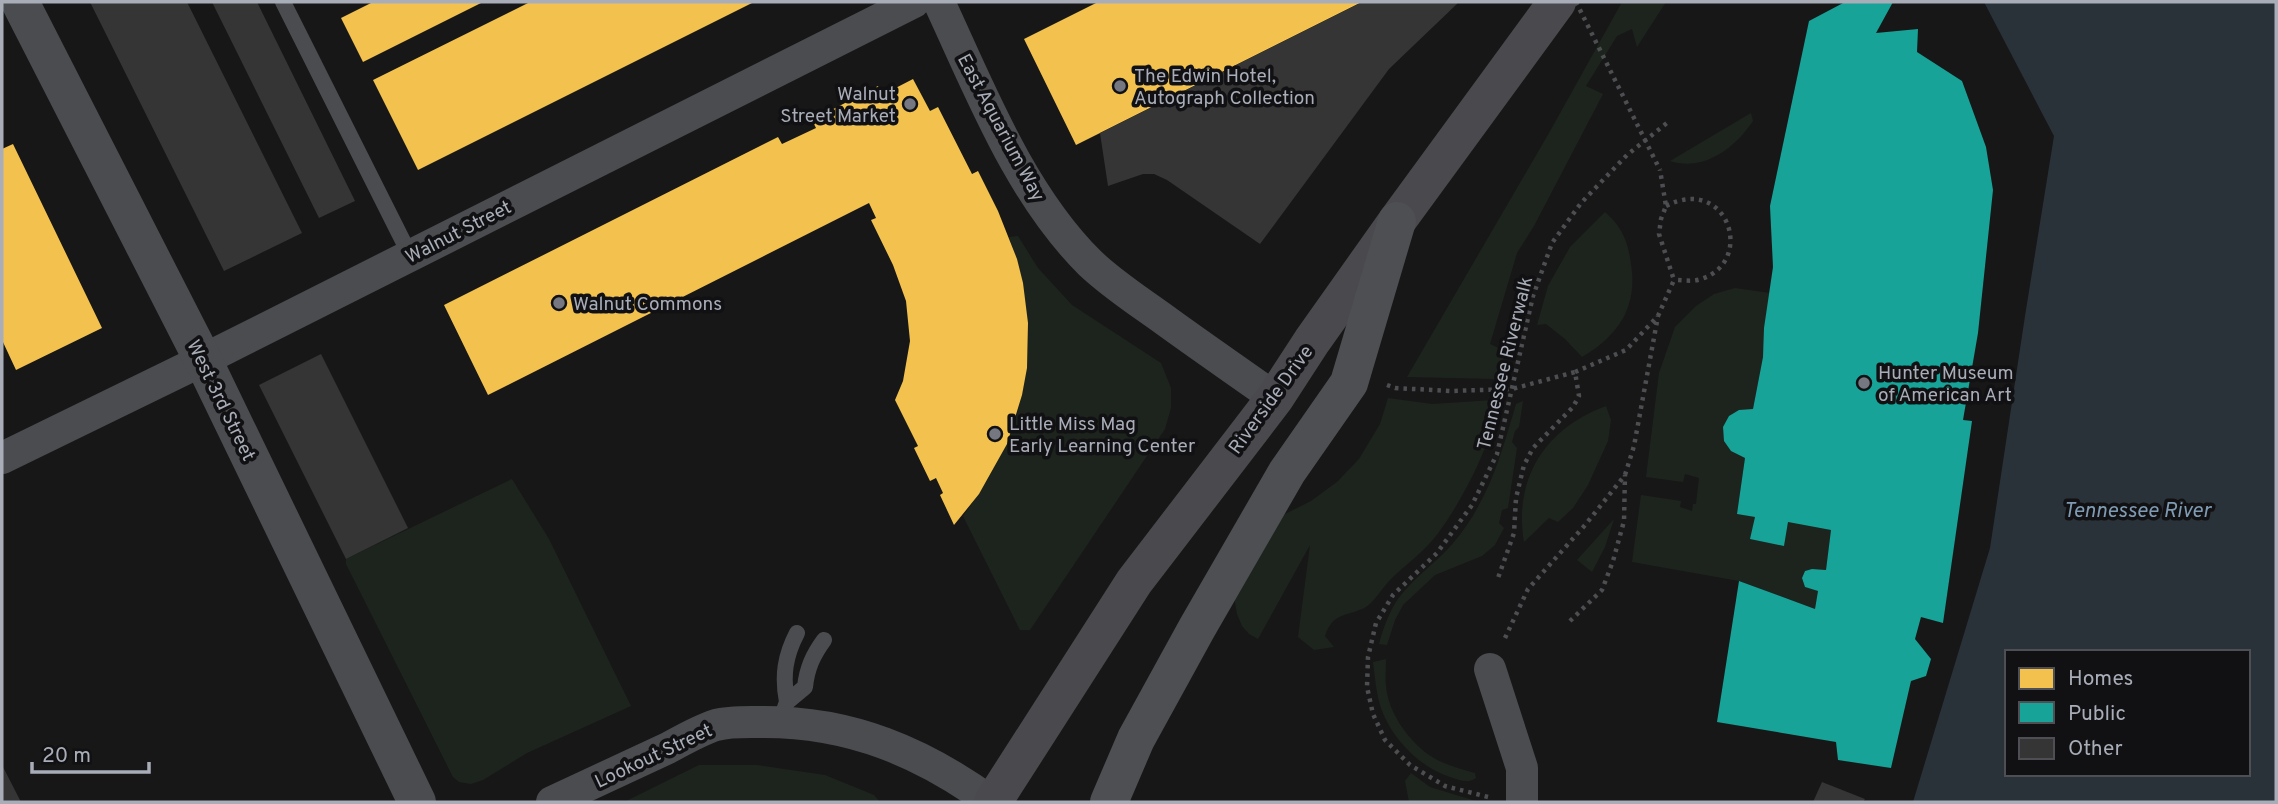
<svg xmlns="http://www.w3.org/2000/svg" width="2278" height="804" font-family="Overpass,sans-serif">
	<rect width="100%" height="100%" fill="#171717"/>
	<!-- green -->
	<path fill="#1d241e" d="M1622,2H1666L1637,47L1632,29L1617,36L1586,86L1603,94L1534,226L1517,253L1490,344L1509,353L1506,371L1503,377L1496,379L1407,377L1549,133Z
		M1751,113L1753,121C1735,148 1704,172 1670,161Z
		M1605,212C1622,227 1628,241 1631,264C1638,307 1618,336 1582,357L1565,339L1546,324L1537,325L1548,286L1570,247Z
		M1018,236L1038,268L1072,305L1161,363L1171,388V408L1165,429L1030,630H1020L963,516C1029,428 1045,341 1009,237Z
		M1735,288L1770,293L1763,357L1753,409L1723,427C1724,445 1729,451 1745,458L1737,514L1755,517L1751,539L1784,546L1788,522L1831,530L1826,570L1812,569L1805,571L1802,578L1805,587L1818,591L1815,609L1739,581L1632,562L1641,495L1681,501L1680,507L1692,511L1693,504H1696L1699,478L1685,474L1683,482L1646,477L1659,373L1675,327L1696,306L1714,294Z
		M1388,398L1432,404L1494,400C1501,433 1453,518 1430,543C1418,556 1403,567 1391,579C1384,586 1373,603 1366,607C1348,617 1333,611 1325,636L1334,647L1314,650L1298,637L1310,545L1258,639L1249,634L1242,626L1237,614L1234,596L1281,516L1311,501L1337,482L1359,459L1380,424Z
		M1523,401L1519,427L1515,431L1512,442L1517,448L1508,508L1502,510L1499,523L1504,528L1495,545L1482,556L1435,575L1403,605L1395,620L1387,645L1379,644C1382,632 1386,620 1392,609C1406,582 1435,565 1454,542C1489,500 1501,455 1516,404Z
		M1606,406L1611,420L1608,441L1588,485L1573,508L1558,522L1549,518L1524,542C1513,478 1546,428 1606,406Z
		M512,479L549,539L631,706L527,753L483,780L471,784L459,782L453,777L346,564V559Z
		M1614,519L1605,547L1592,572L1577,560Z
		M1386,659C1386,668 1385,677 1386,686C1388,712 1408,740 1429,755C1442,764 1460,769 1475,773L1476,778C1467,784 1460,780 1450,777C1419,767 1390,737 1380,705C1376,691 1375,677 1373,662Z
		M699,765H757L825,775L874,795L880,802H624Z
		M1411,773L1430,787L1479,802H1409L1405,781Z"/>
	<!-- water -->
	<path fill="#2a3239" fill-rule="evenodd" d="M1984,2H2276V802H1913L1990,548L2025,316L2054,136ZM2007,652H2248V774H2007Z"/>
	<!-- homes -->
	<path fill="#f2c14e" d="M373,2H483L363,62L341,18Z
		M530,2H754L418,170L373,80Z
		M1098,2H1362L1076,145L1024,39Z
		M913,79L930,111L938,107L972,174L978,171L998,211L1017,259L1023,283L1028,323L1027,368L1022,395L1007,444L979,494L954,525L940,495L943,493L936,478L930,481L914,448L918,446L895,400L903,381L910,341L906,301L893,265L871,220L876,218L869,203L488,395L444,305L778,137L782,144L816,128L812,120L878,86L882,95Z
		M13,144L102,328L16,370L2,340V149Z"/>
	<!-- public -->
	<path fill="#17a398" d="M1845,2H1893L1876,33L1918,29L1917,52L1962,81L1986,147L1993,190L1978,333L1963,420L1972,421L1943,623L1921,617L1915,639L1931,659L1926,676L1911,681L1891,768L1838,760L1836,742L1717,722L1739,581L1815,609L1818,591L1805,587L1802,578L1805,571L1812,569L1826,570L1831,530L1788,522L1784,546L1750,539L1755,517L1737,514L1745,458L1731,451L1724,441L1723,427L1729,416L1739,410L1753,409L1763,357L1764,328L1773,267L1770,206L1809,21Z"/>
	<!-- building -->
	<path fill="#353536" d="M90,2H187L302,233L224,271Z
		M212,2H257L355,201L319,218Z
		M1362,2H1459L1389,69L1260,244L1167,180L1154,174H1143L1108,186L1100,133Z
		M321,354L408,528L346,559L259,385Z
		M2,765L21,802H2Z
		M1822,782L1865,799L1863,802H1813Z"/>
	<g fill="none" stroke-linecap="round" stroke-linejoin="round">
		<!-- path -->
		<path stroke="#4d4e52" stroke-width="4.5" stroke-dasharray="3.5 5" stroke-linecap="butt" d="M1666,206C1728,174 1756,262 1701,279C1693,282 1683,280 1674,280
			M1575,372L1626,350L1658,316L1674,280L1659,234L1661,219L1666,206L1660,170
			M1387,385L1395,388L1451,391L1512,389L1575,372L1579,396L1573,407L1533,448L1524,465L1516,498L1514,533L1498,578
			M1570,621L1602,590L1613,561L1624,521L1625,475
			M1505,638L1528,589L1586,524L1625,475L1634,446L1658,316
			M1488,797L1445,786L1410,765L1385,740L1373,714L1367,687L1368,657L1376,623L1393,595L1437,553L1472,505L1497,454L1533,296L1552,243L1581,203L1627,155L1667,123"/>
		<!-- service -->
		<path stroke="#4b4c50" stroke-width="16" d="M283,2L410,255
			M787,702C782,676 785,656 797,633
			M780,722L787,702L805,687C807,668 813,655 824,640"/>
		<!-- minor -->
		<path stroke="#4b4c50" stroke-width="32" d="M939,2C980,90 1020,194 1090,263C1112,284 1137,300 1162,318C1199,345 1237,371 1275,398
			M2,458L203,360L914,2
			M1490,669L1522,768V802
			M552,802C590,784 629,766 668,748C683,740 700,730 716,725C730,721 749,722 764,722C851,722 922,752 991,802"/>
		<!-- tertiary -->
		<path stroke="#4b4c50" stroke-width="38" d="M20,2L203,360L417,802"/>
		<!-- secondary -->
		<path stroke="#4a4a4e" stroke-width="38" d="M993,802L1134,582L1275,398L1312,341L1397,221L1557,2"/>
		<!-- primary -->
		<path stroke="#4d4f52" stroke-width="38" d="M1109,802L1136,739L1197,628L1287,472L1349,383L1397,221"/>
		<!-- path-bridge -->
		<path stroke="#4d4e52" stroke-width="4.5" stroke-dasharray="3.5 5" stroke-linecap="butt" d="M1576,2L1660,170"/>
	</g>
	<!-- markers -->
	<g fill="#757880" stroke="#111113" stroke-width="2.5">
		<circle cx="1120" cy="86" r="7"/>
		<circle cx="910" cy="104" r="7"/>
		<circle cx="559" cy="303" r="7"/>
		<circle cx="1864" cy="383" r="7"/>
		<circle cx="995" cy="434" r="7"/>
	</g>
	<g text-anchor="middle" stroke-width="7" stroke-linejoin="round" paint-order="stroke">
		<!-- poi labels -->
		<g font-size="19" fill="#a8adb8" stroke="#111113" text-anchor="start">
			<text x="1134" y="82">The Edwin Hotel,<tspan x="1134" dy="22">Autograph Collection</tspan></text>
			<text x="896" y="100" text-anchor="end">Walnut<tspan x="896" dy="22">Street Market</tspan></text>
			<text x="573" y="310">Walnut Commons</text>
			<text x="1878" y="379">Hunter Museum<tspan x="1878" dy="22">of American Art</tspan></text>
			<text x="1009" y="430">Little Miss Mag<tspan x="1009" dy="22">Early Learning Center</tspan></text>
		</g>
		<!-- street labels -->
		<g font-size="19" fill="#a8adb8" stroke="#111113">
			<text transform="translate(1002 127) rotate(62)" y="7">East Aquarium Way</text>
			<text transform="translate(458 231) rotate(-27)" y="7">Walnut Street</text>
			<text transform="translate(1504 363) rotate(-76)" y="7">Tennessee Riverwalk</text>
			<text transform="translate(1270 399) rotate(-54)" y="7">Riverside Drive</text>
			<text transform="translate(222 400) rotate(64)" y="7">West 3rd Street</text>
			<text transform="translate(653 755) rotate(-25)" y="7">Lookout Street</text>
		</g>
		<!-- water labels -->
		<g font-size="21" font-style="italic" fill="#7f9bb3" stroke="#111113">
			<text x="2137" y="517">Tennessee River</text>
		</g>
	</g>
	<!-- border -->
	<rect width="2278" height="804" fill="none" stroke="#a8adb8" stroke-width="7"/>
	<!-- legend -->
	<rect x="2005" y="650" width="245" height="126" fill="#111113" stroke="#4d4f55" stroke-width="2"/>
	<rect x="2019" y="668" width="35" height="21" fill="#f2c14e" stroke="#4d4f55" stroke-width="2"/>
	<text x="2068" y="685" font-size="21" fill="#a8adb8">Homes</text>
	<rect x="2019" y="702" width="35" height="21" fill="#17a398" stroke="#4d4f55" stroke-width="2"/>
	<text x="2068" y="720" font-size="21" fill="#a8adb8">Public</text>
	<rect x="2019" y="738" width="35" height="21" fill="#353536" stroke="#4d4f55" stroke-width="2"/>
	<text x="2068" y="755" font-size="21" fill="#a8adb8">Other</text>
	<!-- scale -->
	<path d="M32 762v10h117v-10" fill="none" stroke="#a8adb8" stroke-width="3.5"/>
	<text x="42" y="762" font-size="21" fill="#a8adb8" stroke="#111113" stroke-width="5" paint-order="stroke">20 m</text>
</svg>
